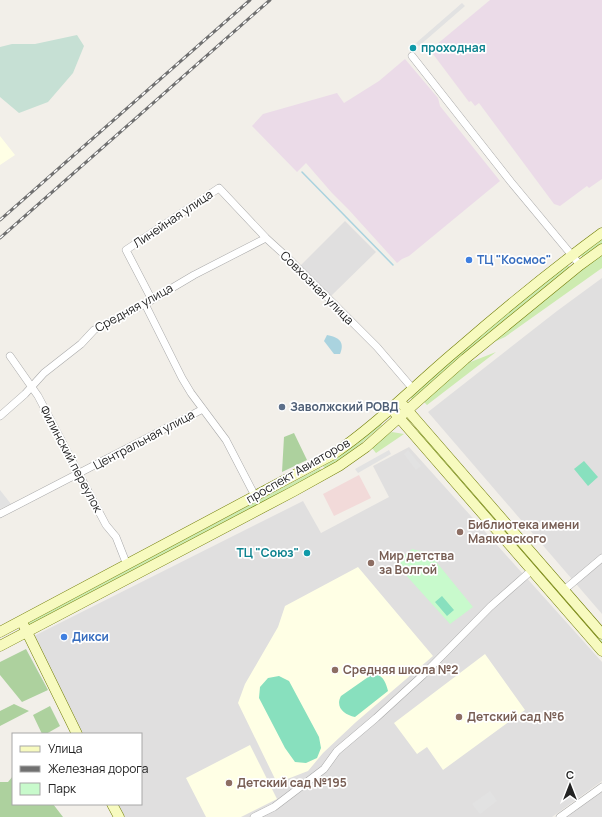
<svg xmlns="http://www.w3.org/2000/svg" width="602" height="817" font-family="Manrope,sans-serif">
	<rect width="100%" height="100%" fill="#f2efe9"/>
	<!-- residential -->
	<path fill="#e0dfdf" d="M345,221L376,252L330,297L300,266Z
		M602,278V614L428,412L557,311Z
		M409,447L602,662V781L552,817H125L118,804H141V734H83L34,636L303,501L321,533L389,497L373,466Z
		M602,792V817H566Z"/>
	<!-- commercial -->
	<path fill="#f2dad9" d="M359,475L371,498L334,516L323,494Z"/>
	<!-- industrial -->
	<path fill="#ebdbe8" d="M490,0H602V179L589,188L587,186L560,206L554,204L479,103L475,106L471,101L469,102L430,50Z
		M405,59L438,98L440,106L500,181L409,256L402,259L397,263L349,210L332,193L306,163L297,172L252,126L263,114L337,93L344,103L379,81Z"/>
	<!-- education -->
	<path fill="#ffffe5" d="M0,136L15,155L0,165Z
		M358,567L433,656L356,722L323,753L308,771L277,783L238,703L245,684L278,627L285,606Z
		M485,654L525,710L443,770L427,747L417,754L394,723Z
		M250,745L277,799L241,817H206L186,778Z"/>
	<!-- grass -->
	<path fill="#cdebb0" d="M602,238V244L583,258L580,254Z
		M602,254V268L505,337L492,343Z
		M567,264L570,268L413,400L410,397L478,336Z
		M496,352L427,405L424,402L468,363Z
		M380,423L382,425C364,442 346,456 325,469L323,466C344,454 363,440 380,423Z
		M419,430L602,641V645L417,432Z
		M392,432L404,434L376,453L372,448L388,434Z
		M320,468L321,471L27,626L26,623Z"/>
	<!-- forest -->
	<path fill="#add19e" d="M294,433L307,460L282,472L284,437Z
		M26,649L48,690L22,702L0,675V662Z
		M14,704L29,711L0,726V711Z
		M50,706L60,726L46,734H42L33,715Z
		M13,776V804H53L63,817H0V782H8Z"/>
	<!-- wetland -->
	<path fill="#c6e0d4" d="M77,35L84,46L73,73L48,102L19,113L0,97V47L12,44H35Z"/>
	<!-- park -->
	<path fill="#c8facc" d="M412,549L429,553L473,607L450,624L395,563Z"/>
	<!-- pitch -->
	<path fill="#88e0be" d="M584,461L598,477L588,486L574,469Z
		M442,596L454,610L447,616L435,602Z
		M376,674C384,677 386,683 388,691L355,717C344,715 335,707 341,696L371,675Z
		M279,676L289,681L319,737L321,748L317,758L306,763L295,762L285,748L259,698L260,687L268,678Z"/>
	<!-- parking -->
	<path fill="#e2e2e2" d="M462,3L465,6L419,46L416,43Z
		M389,450L391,454L358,473L355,469Z
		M408,450L421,466L416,470L404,454Z
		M0,490L11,504L0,509Z
		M490,791L497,801L480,814L472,804Z"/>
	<!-- water -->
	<path fill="#aad3df" d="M327,335C339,337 345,342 340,354H334L324,341Z"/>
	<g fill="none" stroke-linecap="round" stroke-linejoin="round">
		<!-- stream -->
		<path stroke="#aad3df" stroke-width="1.5" d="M302,172L393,265"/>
		<defs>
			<path id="street" d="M412,56L511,182L580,265
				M152,300L126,250L219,188L266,238L288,258L377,347L413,389
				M145,304L182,378L191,393L226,440L255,496
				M10,356L38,396L106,525L116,537L127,565
				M0,416L25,394L44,373L81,344L94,330L145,304L194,275L266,238
				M0,514L203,409
				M564,590L602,558
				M254,817L274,807L324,769L337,751L376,718L423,675L490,607L532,570
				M560,817L602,787"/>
			<path id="secondary" d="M403,405L602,634
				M395,413L602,651
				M24,626L77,734
				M0,632L332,455C378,424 416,384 458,349C504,309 553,269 602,233
				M0,646L294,491L339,466L366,447L465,359L580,265L602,249
				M112,804L119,817"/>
		</defs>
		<!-- street casing -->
		<use href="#street" stroke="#a9a9a9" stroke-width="8"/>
		<!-- secondary casing -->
		<use href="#secondary" stroke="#707d05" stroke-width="11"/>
		<!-- street -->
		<use href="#street" stroke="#fff" stroke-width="7"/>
		<!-- secondary -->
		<use href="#secondary" stroke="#f7fabf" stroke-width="10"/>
		<defs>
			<path id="rail" d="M0,220L250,0
				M0,238L270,0"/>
		</defs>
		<!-- rail casing -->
		<use href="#rail" stroke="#707070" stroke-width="3"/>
		<!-- rail -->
		<use href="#rail" stroke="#fff" stroke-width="1.5" stroke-dasharray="4.5" stroke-linecap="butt"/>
	</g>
	<!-- markers -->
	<g fill="#0f9aa8" stroke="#fff" stroke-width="1.5">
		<circle cx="413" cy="48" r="4"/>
		<circle cx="307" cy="553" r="4"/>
	</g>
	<g fill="#3f7fe0" stroke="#fff" stroke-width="1.5">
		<circle cx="469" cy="260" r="4"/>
		<circle cx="64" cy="637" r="4"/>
	</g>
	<circle fill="#5c6f8a" stroke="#fff" stroke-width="1.5" cx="282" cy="407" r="4"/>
	<g fill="#8d6e63" stroke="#fff" stroke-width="1.5">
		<circle cx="460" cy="532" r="4"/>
		<circle cx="371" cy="563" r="4"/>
		<circle cx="335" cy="670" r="4"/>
		<circle cx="459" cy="717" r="4"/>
		<circle cx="229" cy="783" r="4"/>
	</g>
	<g text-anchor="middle" stroke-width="3.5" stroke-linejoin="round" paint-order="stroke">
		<!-- culture labels -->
		<g font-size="12" font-weight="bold" fill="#0d838f" stroke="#fff" text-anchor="start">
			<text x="421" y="52">проходная</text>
			<text x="299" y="557" text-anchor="end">ТЦ "Союз"</text>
		</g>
		<!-- street labels -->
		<g font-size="12" fill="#222" stroke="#fff">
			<text transform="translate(173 219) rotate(-34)" y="4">Линейная улица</text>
			<text transform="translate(317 288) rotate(45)" y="4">Совхозная улица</text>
			<text transform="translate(134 308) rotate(-29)" y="4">Средняя улица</text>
			<text transform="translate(144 440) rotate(-28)" y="4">Центральная улица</text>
			<text transform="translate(71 459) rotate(62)" y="4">Филинский переулок</text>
			<text transform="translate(298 471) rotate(-30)" y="4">проспект Авиаторов</text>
		</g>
		<!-- shop labels -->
		<g font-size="12" font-weight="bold" fill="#366cbe" stroke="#fff" text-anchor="start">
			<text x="477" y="264">ТЦ "Космос"</text>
			<text x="72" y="641">Дикси</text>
		</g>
		<!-- service labels -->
		<g font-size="12" font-weight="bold" fill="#4e5e75" stroke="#fff" text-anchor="start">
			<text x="290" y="411">Заволжский РОВД</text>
		</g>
		<!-- education labels -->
		<g font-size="12" font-weight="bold" fill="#785e54" stroke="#fff" text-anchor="start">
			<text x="468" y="529">Библиотека имени<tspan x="468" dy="14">Маяковского</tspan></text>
			<text x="379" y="560">Мир детства<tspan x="379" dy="14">за Волгой</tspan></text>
			<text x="343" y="674">Средняя школа №2</text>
			<text x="467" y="721">Детский сад №6</text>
			<text x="237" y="787">Детский сад №195</text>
		</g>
	</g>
	<!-- legend -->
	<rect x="12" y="733" width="130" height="72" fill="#ffffff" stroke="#a7a7a7"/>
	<rect x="20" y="746" width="20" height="6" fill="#f7fabf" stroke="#a7a7a7"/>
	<text x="48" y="753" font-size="12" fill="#222222">Улица</text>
	<rect x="20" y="766" width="20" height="6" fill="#707070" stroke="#a7a7a7"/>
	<text x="48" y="773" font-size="12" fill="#222222">Железная дорога</text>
	<rect x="20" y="783" width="20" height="12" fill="#c8facc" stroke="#a7a7a7"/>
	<text x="48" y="793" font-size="12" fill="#222222">Парк</text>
	<!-- north arrow -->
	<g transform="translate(570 785)" stroke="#ffffff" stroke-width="3" paint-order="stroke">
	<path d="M0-3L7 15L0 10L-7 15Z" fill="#222222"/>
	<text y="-6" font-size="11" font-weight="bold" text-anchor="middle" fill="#222222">С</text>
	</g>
</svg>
